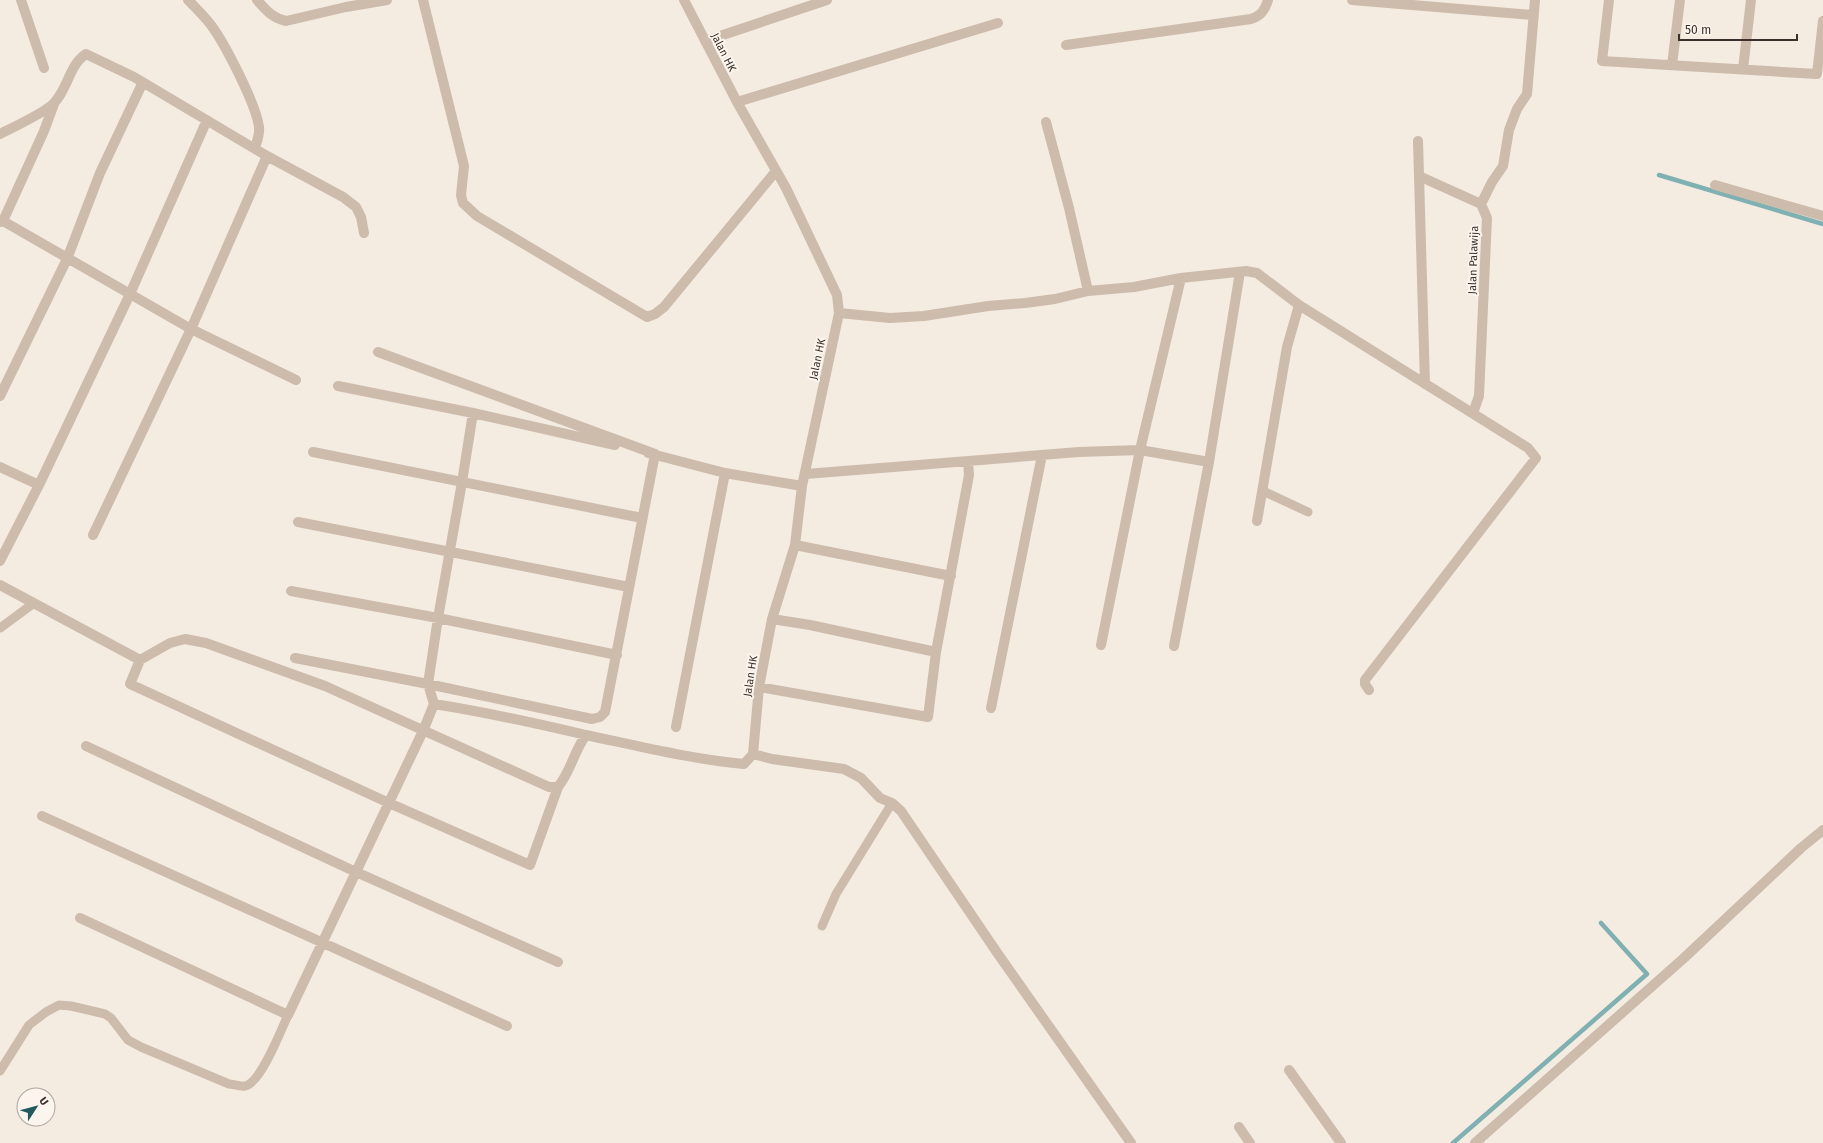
<svg xmlns="http://www.w3.org/2000/svg" width="1823" height="1143" font-family="'Fira Sans',sans-serif">
	<rect width="100%" height="100%" fill="#f4ebe1"/>
	<g fill="none" stroke-linecap="round" stroke-linejoin="round">
		<!-- stream -->
		<path stroke="#7fb0b2" stroke-width="4.5" d="M1659,175L1823,224
			M1453,1143L1647,974L1601,923"/>
		<!-- lane -->
		<path stroke="#cdbbac" stroke-width="9" d="M1263,491L1308,512
			M0,628L34,603
			M822,926L836,894L892,803
			M0,1071L29,1025L46,1012L59,1005L71,1006L105,1014L111,1018L128,1040L141,1047L229,1084C233,1084 240,1087 245,1086C261,1083 281,1030 288,1015"/>
		<!-- street -->
		<path stroke="#cdbbac" stroke-width="10" d="M21,0L44,68
			M188,0C196,8 204,16 211,25C225,44 256,104 259,127C260,134 257,141 255,148
			M257,0C266,10 272,18 286,21L346,7L387,0
			M423,0L464,166L461,195L463,203L477,216L647,317L655,314L664,307L776,171
			M684,0L737,102L786,188L837,295L839,313L802,486L795,545L772,619L759,687L753,754
			M1352,0L1533,15
			M1609,0L1602,61L1817,74L1823,21
			M705,41L827,0
			M1066,45L1251,19C1261,16 1265,10 1268,0
			M1672,65L1680,0
			M1743,69L1751,0
			M737,102L998,23
			M1046,122L1069,208L1088,291
			M0,134C12,128 46,112 54,103C68,89 69,65 86,54L134,77L267,156L343,197L356,207L361,217L364,233
			M1418,141L1425,384
			M1419,176L1481,204
			M1715,185L1823,216
			M3,221L44,131L54,104
			M0,222L3,221L191,329L296,380
			M1299,305L1528,448L1536,458L1365,680V684L1369,690
			M839,313L890,318L924,316L988,306L1025,303L1055,299L1088,291L1134,287L1181,278L1246,271L1257,273L1299,305L1287,347L1257,521
			M338,386L473,413L615,445
			M0,396L67,259L100,173L143,82
			M1473,413L1479,396L1487,218L1481,204L1492,182L1503,166L1509,130L1517,109L1527,94L1535,0
			M313,452L642,518
			M648,453L725,473L802,486
			M1209,462L1240,272
			M0,467L39,485
			M806,474L1079,452L1140,450L1209,462L1174,646
			M298,522L629,587
			M93,535L191,329L267,156
			M795,545L951,576
			M0,561L39,485L130,294L207,120
			M0,585L140,660L170,643L185,639L206,643L325,686L549,787H558C571,771 574,751 586,735
			M291,591L438,618L617,655
			M772,619L810,625L936,652
			M1101,645L1140,450L1181,278
			M295,658L428,684L592,719L600,717L605,712L655,454L378,352
			M140,660L130,684L389,803L530,865L558,787
			M759,687L928,717L936,652L969,475L968,461
			M434,704C485,712 535,723 586,735C638,746 690,759 744,764L753,754L772,759L844,769L861,778L880,798L892,803L901,811L998,954L1131,1143
			M991,708L1042,455
			M676,727L725,473
			M86,746L356,872L558,962
			M42,816L507,1026
			M80,918L288,1015L423,731L434,704L428,684L438,618L462,482L473,413
			M1289,1070L1341,1143
			M1239,1127L1250,1143
			M1475,1143L1684,958L1801,848L1823,830"/>
	</g>
	<g text-anchor="middle" stroke-width="4" stroke-linejoin="round" paint-order="stroke">
		<!-- street labels -->
		<g font-size="11" fill="#3b302b" stroke="#fbf5ee">
			<text transform="translate(724 52) rotate(63)" y="4">Jalan HK</text>
			<text transform="translate(1473 260) rotate(-88)" y="4">Jalan Palawija</text>
			<text transform="translate(817 359) rotate(-78)" y="4">Jalan HK</text>
			<text transform="translate(750 676) rotate(-81)" y="4">Jalan HK</text>
		</g>
	</g>
	<!-- north arrow -->
	<g transform="translate(36 1107) rotate(54)"><circle r="19" fill="#fbf5ee" stroke="#aea6a0"/>
	<path d="M0-3L7 15L0 10L-7 15Z" fill="#1f5a5e"/>
	<text y="-6" font-size="11" font-weight="bold" text-anchor="middle" fill="#3b302b">U</text>
	</g>
	<!-- scale -->
	<path d="M1679 34v6h118v-6" fill="none" stroke="#3b302b" stroke-width="2"/>
	<text x="1685" y="34" font-size="12" fill="#3b302b" stroke="#fbf5ee" stroke-width="3" paint-order="stroke">50 m</text>
</svg>
